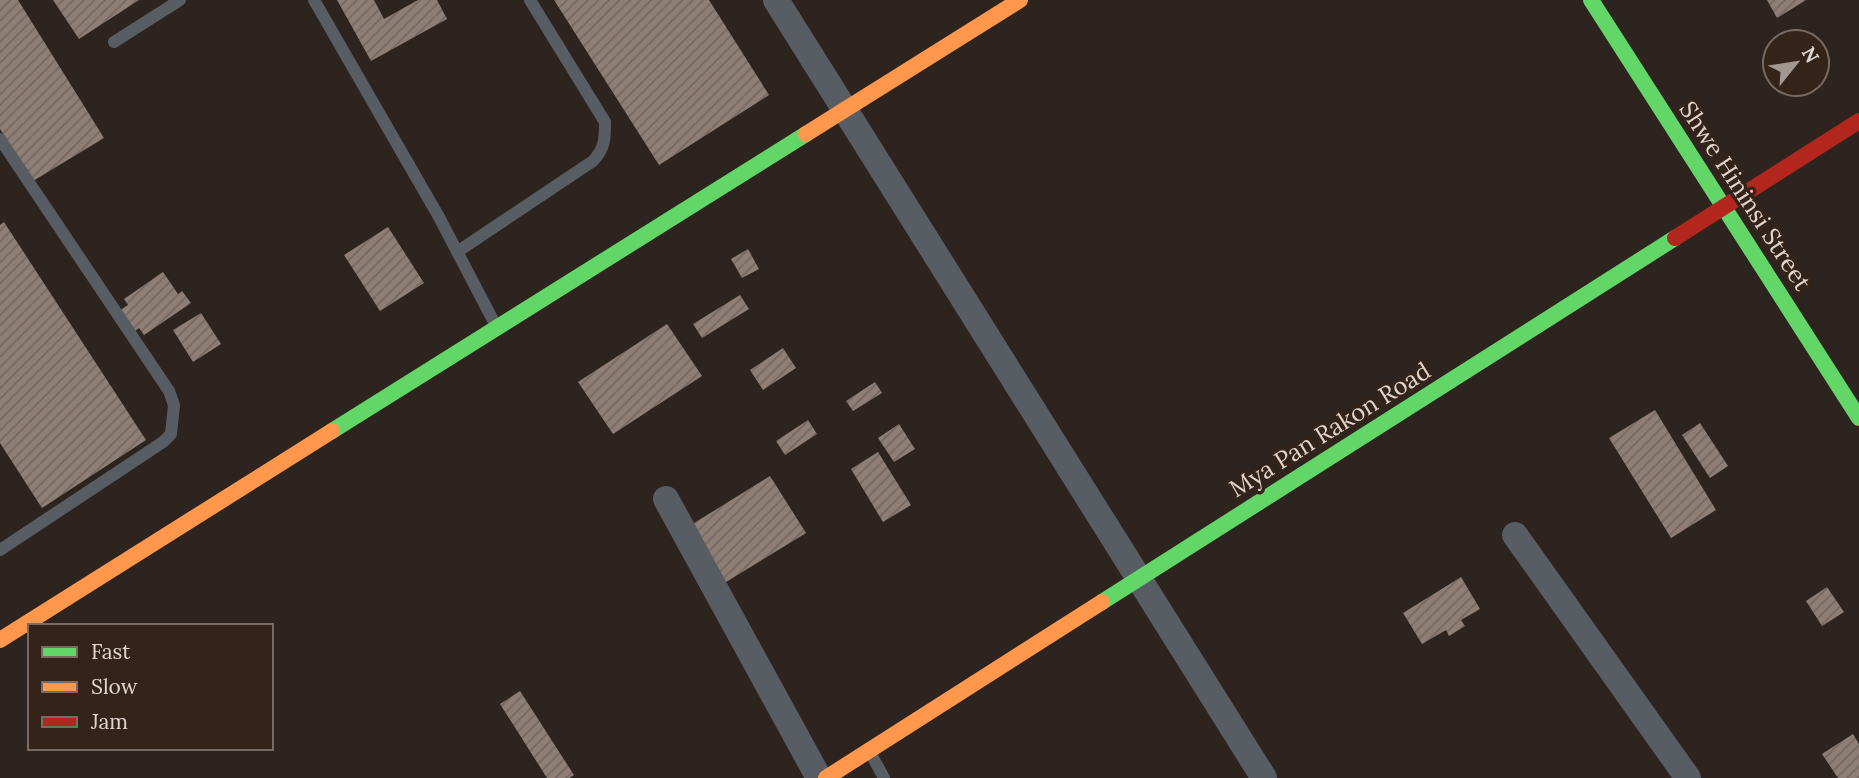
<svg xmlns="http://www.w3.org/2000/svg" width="1859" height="778" font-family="Lora,serif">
	<defs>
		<pattern id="building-hatch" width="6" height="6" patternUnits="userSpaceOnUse" patternTransform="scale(1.75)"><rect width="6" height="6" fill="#8e7e75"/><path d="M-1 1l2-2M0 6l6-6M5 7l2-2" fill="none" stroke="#746862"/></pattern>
	</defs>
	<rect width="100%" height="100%" fill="#2e241f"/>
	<!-- building -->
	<path fill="url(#building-hatch)" d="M0,0H18L104,138L33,181L0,129Z
		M53,0H139L79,39Z
		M337,0H374L384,19L418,0H437L447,19L371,61Z
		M554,0H709L769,95L659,165Z
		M1767,0H1806L1777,18Z
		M4,222L146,440L42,508L0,443V225Z
		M388,227L424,283L380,311L344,255Z
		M748,249L759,269L742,278L731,259Z
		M163,272L178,294L182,291L191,303L144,335L139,328L135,331L120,310L128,305L124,299Z
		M740,295L749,309L702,338L693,324Z
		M201,313L221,344L193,362L173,330Z
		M667,324L702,376L613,434L578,382Z
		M783,348L796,368L763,390L750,370Z
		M875,382L882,393L853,411L846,401Z
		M1655,410L1716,510L1671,538L1609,438Z
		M808,420L817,434L785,455L776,441Z
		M1700,423L1728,466L1710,478L1682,435Z
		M899,424L915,449L894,462L878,438Z
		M878,452L911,505L883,522L851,469Z
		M770,476L806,533L713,590L678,533Z
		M1461,577L1480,609L1461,620L1465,626L1449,636L1446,630L1422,644L1403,613Z
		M1827,587L1844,612L1822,626L1806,601Z
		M520,691L574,775L569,778H547L500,704Z
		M1853,734L1859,744V778H1838L1822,754Z"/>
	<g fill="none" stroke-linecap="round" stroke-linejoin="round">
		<!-- lane -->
		<path stroke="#575d63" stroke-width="12" d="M314,0L439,217L495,324
			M114,42L180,0
			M0,139L169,391L174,405L171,434L163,442L0,550
			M457,252L593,161C605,148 605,139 605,122L530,0
			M871,754L884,778"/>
		<!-- street -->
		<path stroke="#575d63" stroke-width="26" d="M776,0L1264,778
			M666,499L819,778
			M1515,535L1688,778"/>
		<!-- fast -->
		<path stroke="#63d668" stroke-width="16" d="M1591,0L1859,418
			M332,431L806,134
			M1102,602L1675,238"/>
		<!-- slow -->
		<path stroke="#ff974d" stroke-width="16" d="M806,134L1020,0
			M0,640L332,431
			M826,778L1102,602"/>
		<!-- jam -->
		<path stroke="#b3261e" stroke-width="16" d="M1675,238L1859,121"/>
	</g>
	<g text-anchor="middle" stroke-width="7" stroke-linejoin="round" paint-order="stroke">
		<!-- street labels -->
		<g font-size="24" fill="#e1d5cf" stroke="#342319">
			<text transform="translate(1745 196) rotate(57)" y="8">Shwe Hininsi Street</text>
			<text transform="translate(1330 430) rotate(-32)" y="8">Mya Pan Rakon Road</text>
		</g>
	</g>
	<!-- legend -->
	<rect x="28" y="624" width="245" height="126" fill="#342319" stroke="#796a62" stroke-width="2"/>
	<rect x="42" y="647" width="35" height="10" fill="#63d668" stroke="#796a62" stroke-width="2"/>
	<text x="91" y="659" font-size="21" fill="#e1d5cf">Fast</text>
	<rect x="42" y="682" width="35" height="10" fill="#ff974d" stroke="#796a62" stroke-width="2"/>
	<text x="91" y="694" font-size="21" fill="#e1d5cf">Slow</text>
	<rect x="42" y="717" width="35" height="10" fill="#b3261e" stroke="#796a62" stroke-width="2"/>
	<text x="91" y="729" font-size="21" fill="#e1d5cf">Jam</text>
	<!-- north arrow -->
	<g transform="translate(1796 63) rotate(60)"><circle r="33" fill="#342319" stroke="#796a62" stroke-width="2"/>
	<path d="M0-5L12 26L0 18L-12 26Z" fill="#a29791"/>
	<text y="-10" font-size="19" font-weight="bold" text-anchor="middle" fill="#e1d5cf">N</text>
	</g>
</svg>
